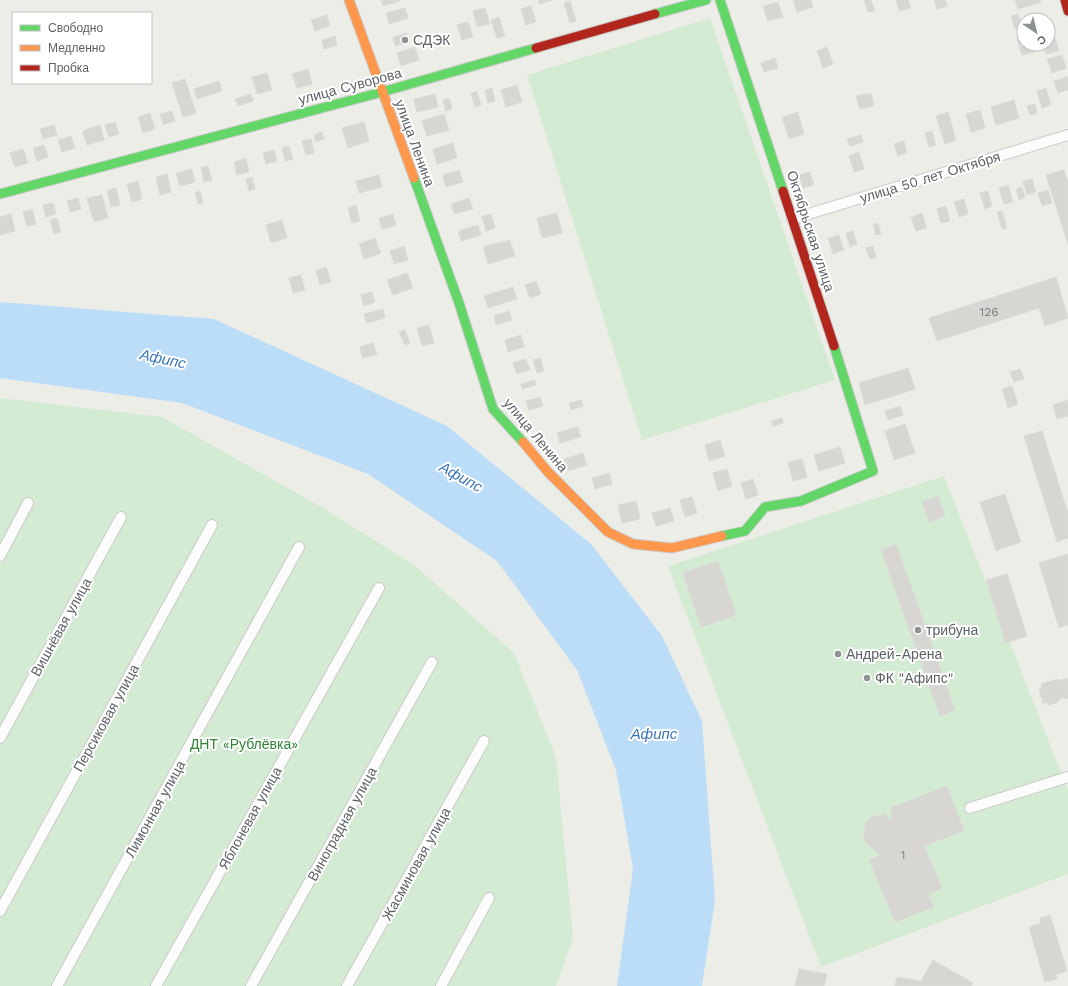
<svg xmlns="http://www.w3.org/2000/svg" width="1068" height="986" font-family="'Work Sans',sans-serif">
	<rect width="100%" height="100%" fill="#edede8"/>
	<!-- green -->
	<path fill="#d4ebd3" d="M710,18L835,380L642,440L527,75Z
		M0,398L162,417L325,509L414,565L514,653L556,757L573,938L556,986H0Z
		M944,476L1068,790V874L821,967L668,566Z"/>
	<!-- water -->
	<path fill="#bbddf8" d="M0,302L214,319L447,426L591,544L662,636L702,721L715,900L702,986H617L633,869L616,770L577,670L497,561L368,474L182,403L0,378Z"/>
	<!-- building -->
	<path fill="#d7d6d3" stroke="#dcdbd7" d="M381,0H399L400,1L383,6Z
		M538,0H553L540,4Z
		M793,0H811L813,7L797,12Z
		M864,0H871L875,11L868,12Z
		M896,0H908L911,8L899,11Z
		M934,0H945L947,6L937,9Z
		M1015,0H1040L1041,2L1018,9Z
		M570,1L576,21L570,23L564,3Z
		M778,2L783,17L768,21L763,6Z
		M531,6L536,22L526,25L521,9Z
		M405,8L408,18L389,24L386,13Z
		M485,8L490,24L477,27L473,11Z
		M1018,14L1022,27L1015,29L1011,16Z
		M327,15L330,26L315,31L311,20Z
		M499,17L505,36L497,38L491,20Z
		M468,22L473,37L462,40L457,25Z
		M406,33L409,42L395,46L393,37Z
		M1054,35L1059,51L1046,54L1043,44H1048V37Z
		M335,36L337,45L324,49L322,40Z
		M1024,36V44H1035L1037,51L1022,55L1017,39Z
		M415,47L419,60L401,66L397,53Z
		M827,47L833,64L823,68L817,51Z
		M1062,55L1066,68L1052,73L1047,59Z
		M775,58L778,68L764,72L761,63Z
		M308,69L312,84L297,88L292,74Z
		M267,73L272,90L257,94L252,77Z
		M1068,77V90L1058,93L1054,81Z
		M185,79L196,113L183,117L172,83Z
		M219,81L222,91L197,99L194,89Z
		M517,85L522,102L506,107L501,90Z
		M492,88L495,101L488,103L485,90Z
		M1046,88L1051,105L1042,108L1037,91Z
		M477,91L481,105L475,107L471,93Z
		M871,93L874,106L860,109L856,96Z
		M251,94L253,101L238,106L235,99Z
		M435,94L438,107L417,112L414,99Z
		M449,98L452,109L446,111L443,100Z
		M1014,100L1019,118L996,125L991,107Z
		M1035,104L1037,113L1030,115L1027,106Z
		M980,110L985,128L971,132L966,114Z
		M172,111L175,121L163,125L160,114Z
		M798,112L804,134L789,139L782,117Z
		M948,112L956,140L945,144L936,116Z
		M150,113L155,129L143,133L138,117Z
		M444,114L449,130L427,136L422,121Z
		M115,122L119,134L109,137L105,125Z
		M364,122L369,141L348,148L342,128Z
		M54,125L57,135L43,139L40,129Z
		M100,125L104,140L87,145L83,131Z
		M932,131L936,145L929,147L925,133Z
		M322,132L324,139L316,142L314,135Z
		M861,135L863,142L850,146L847,139Z
		M71,136L75,148L62,152L58,140Z
		M311,139L314,153L306,155L302,141Z
		M904,141L907,153L898,156L894,144Z
		M453,143L457,158L437,164L433,149Z
		M44,145L48,157L37,161L33,148Z
		M289,146L293,159L285,161L282,148Z
		M23,149L28,163L15,167L10,153Z
		M274,150L277,161L266,164L263,153Z
		M859,152L864,169L854,172L849,156Z
		M246,158L249,172L237,175L234,162Z
		M208,166L212,180L204,182L201,167Z
		M192,169L195,182L180,186L176,173Z
		M459,170L463,182L446,187L442,175Z
		M1064,170L1068,182V244L1046,175Z
		M810,172L814,185L803,188L799,175Z
		M167,174L171,192L160,195L156,177Z
		M379,175L382,187L359,193L356,181Z
		M252,177L255,189L249,191L246,179Z
		M1032,179L1036,192L1027,195L1023,181Z
		M138,181L142,199L132,202L127,184Z
		M1008,185L1013,202L1004,204L999,188Z
		M1022,187L1025,198L1019,200L1016,189Z
		M116,188L120,205L111,207L107,191Z
		M1048,190L1052,203L1042,206L1038,193Z
		M200,191L203,203L198,204L195,193Z
		M988,191L992,206L985,209L980,193Z
		M102,195L108,218L94,222L87,198Z
		M78,198L81,209L70,212L67,201Z
		M469,198L473,209L454,214L451,204Z
		M964,199L968,214L959,217L954,202Z
		M53,203L56,214L46,217L43,205Z
		M356,205L360,221L352,223L348,208Z
		M946,206L950,221L941,223L937,209Z
		M32,209L36,224L27,226L23,212Z
		M1002,211L1007,228L1002,229L997,212Z
		M557,213L562,233L542,238L537,218Z
		M922,213L927,228L916,231L911,217Z
		M11,214L15,231L0,235V217Z
		M393,214L396,225L382,229L379,218Z
		M491,214L495,228L486,231L482,216Z
		M57,218L61,232L54,234L50,220Z
		M282,220L287,238L271,243L266,225Z
		M878,223L881,234L876,235L873,225Z
		M478,225L481,235L461,241L458,231Z
		M853,231L857,244L850,247L846,233Z
		M839,235L844,250L833,254L828,238Z
		M375,238L381,253L364,259L359,244Z
		M510,240L515,256L488,264L483,247Z
		M404,246L408,260L394,264L390,251Z
		M873,246L876,257L870,259L866,248Z
		M326,267L331,282L320,285L316,271Z
		M407,273L413,288L393,295L387,280Z
		M301,275L305,290L293,293L289,278Z
		M1056,277L1068,318L1045,326L1039,308L937,341L929,318Z
		M536,281L541,294L530,298L525,285Z
		M513,287L517,299L488,308L484,296Z
		M372,292L375,302L364,306L361,295Z
		M383,309L385,318L367,323L364,314Z
		M509,311L512,320L496,325L494,316Z
		M429,325L434,343L422,346L417,328Z
		M405,330L410,343L405,345L399,332Z
		M521,335L524,347L508,352L505,340Z
		M373,343L377,354L363,358L360,347Z
		M540,358L544,371L537,373L533,360Z
		M526,359L530,370L517,374L513,363Z
		M908,368L915,389L865,405L859,383Z
		M1020,369L1024,379L1014,382L1010,372Z
		M534,380L536,385L522,389L521,384Z
		M1012,386L1018,404L1008,408L1002,389Z
		M540,397L543,406L529,410L526,401Z
		M581,400L583,406L571,410L569,403Z
		M1068,400V416L1057,419L1053,405Z
		M900,406L903,415L888,420L885,411Z
		M782,418L783,423L773,426L772,421Z
		M905,424L915,453L894,460L885,431Z
		M578,427L581,437L560,443L557,433Z
		M1042,431L1068,513V538L1057,542L1024,436Z
		M720,440L725,456L709,461L705,445Z
		M840,447L845,463L819,471L814,455Z
		M583,453L587,465L568,471L564,459Z
		M802,459L807,477L793,481L788,463Z
		M727,469L732,486L718,491L713,473Z
		M609,473L612,484L595,489L592,478Z
		M753,479L758,495L746,499L741,483Z
		M1005,494L1021,542L996,551L980,502Z
		M938,496L945,516L929,522L922,502Z
		M692,497L697,513L685,517L680,500Z
		M636,501L640,519L622,523L618,505Z
		M670,508L674,521L656,526L652,513Z
		M896,544L955,710L940,716L881,550Z
		M1068,554V625L1059,628L1039,563Z
		M718,561L736,615L701,627L683,573Z
		M1007,574L1027,636L1006,643L986,580Z
		M1068,678V698L1065,699L1064,697L1058,700L1059,702L1048,705L1047,702L1043,704L1039,689L1042,688L1041,684L1058,679L1059,681Z
		M947,786L964,831L924,846L942,888L928,895L934,907L895,922L869,860L879,856L878,853L867,844L864,839V829L867,821L871,817L886,814L890,821L893,819L890,808Z
		M1050,915L1067,971L1056,975L1057,979L1045,982L1029,927L1041,923L1040,918Z
		M933,960L973,983L971,986H895L897,977L921,981Z
		M799,969L827,974L824,986H795Z"/>
	<g fill="none" stroke-linecap="round" stroke-linejoin="round">
		<defs>
			<path id="street" d="M792,219L1068,135
				M0,556L28,503
				M0,738L121,517
				M970,808L1068,777
				M0,911L212,525
				M57,986L299,547
				M156,986L379,588
				M251,986L432,662
				M347,986L484,741
				M441,986L489,898"/>
			<path id="fast" d="M720,0L783,191
				M655,14L706,0
				M414,178L459,303L493,409L523,442
				M0,194L382,92L536,48
				M722,536L745,531L765,507L801,501L873,471L834,346"/>
			<path id="slow" d="M349,0L414,178
				M523,442L548,472L608,532L633,544L672,548L722,536"/>
			<path id="jam" d="M1065,0L1068,11
				M536,48L655,14
				M783,191L834,346"/>
		</defs>
		<!-- street casing -->
		<use href="#street" stroke="#cacac8" stroke-width="12"/>
		<!-- fast casing -->
		<use href="#fast" stroke="#cacbca" stroke-width="11"/>
		<!-- slow casing -->
		<use href="#slow" stroke="#cacbca" stroke-width="11"/>
		<!-- jam casing -->
		<use href="#jam" stroke="#cacbca" stroke-width="11"/>
		<!-- street -->
		<use href="#street" stroke="#fcfcfc" stroke-width="10"/>
		<!-- fast -->
		<use href="#fast" stroke="#63d668" stroke-width="9"/>
		<!-- slow -->
		<use href="#slow" stroke="#ff974d" stroke-width="9"/>
		<!-- jam -->
		<use href="#jam" stroke="#b3261e" stroke-width="9"/>
	</g>
	<!-- markers -->
	<g fill="#8f9294" stroke="#fff" stroke-width="1.5">
		<circle cx="405" cy="40" r="4"/>
		<circle cx="918" cy="630" r="4"/>
		<circle cx="838" cy="654" r="4"/>
		<circle cx="867" cy="678" r="4"/>
	</g>
	<g text-anchor="middle" stroke-width="4" stroke-linejoin="round" paint-order="stroke">
		<!-- number labels -->
		<g font-size="12" fill="#7c7f82">
			<text x="989" y="316">126</text>
			<text x="903" y="859">1</text>
		</g>
		<!-- poi labels -->
		<g font-size="14" fill="#5d6166" stroke="#fff" text-anchor="start">
			<text x="413" y="45">СДЭК</text>
			<text x="926" y="635">трибуна</text>
			<text x="846" y="659">Андрей-Арена</text>
			<text x="875" y="683">ФК "Афипс"</text>
		</g>
		<!-- street labels -->
		<g font-size="14" fill="#5d6166" stroke="#fff">
			<text transform="translate(350 86) rotate(-15)" y="5">улица Суворова</text>
			<text transform="translate(415 143) rotate(70)" y="5">улица Ленина</text>
			<text transform="translate(930 177) rotate(-17)" y="5">улица 50 лет Октября</text>
			<text transform="translate(811 231) rotate(72)" y="5">Октябрьская улица</text>
			<text transform="translate(536 435) rotate(50)" y="5">улица Ленина</text>
			<text transform="translate(61 627) rotate(-61)" y="5">Вишнёвая улица</text>
			<text transform="translate(106 718) rotate(-61)" y="5">Персиковая улица</text>
			<text transform="translate(155 809) rotate(-61)" y="5">Лимонная улица</text>
			<text transform="translate(250 818) rotate(-61)" y="5">Яблоневая улица</text>
			<text transform="translate(342 824) rotate(-61)" y="5">Виноградная улица</text>
			<text transform="translate(416 864) rotate(-61)" y="5">Жасминовая улица</text>
		</g>
		<!-- park labels -->
		<g font-size="14" fill="#308236" stroke="#fff">
			<text x="244" y="749">ДНТ «Рублёвка»</text>
		</g>
		<!-- water labels -->
		<g font-size="15" font-style="italic" fill="#3c75b8" stroke="#fff">
			<text transform="translate(163 359) rotate(12)" y="5">Афипс</text>
			<text transform="translate(461 477) rotate(29)" y="5">Афипс</text>
			<text x="654" y="739">Афипс</text>
		</g>
	</g>
	<!-- legend -->
	<rect x="12" y="12" width="140" height="72" fill="#ffffff" stroke="#bec0c2"/>
	<rect x="20" y="25" width="20" height="6" fill="#63d668" stroke="#bec0c2"/>
	<text x="48" y="32" font-size="12" fill="#5d6166">Свободно</text>
	<rect x="20" y="45" width="20" height="6" fill="#ff974d" stroke="#bec0c2"/>
	<text x="48" y="52" font-size="12" fill="#5d6166">Медленно</text>
	<rect x="20" y="65" width="20" height="6" fill="#b3261e" stroke="#bec0c2"/>
	<text x="48" y="72" font-size="12" fill="#5d6166">Пробка</text>
	<!-- north arrow -->
	<g transform="translate(1036 32) rotate(145)"><circle r="19" fill="#ffffff" stroke="#bec0c2"/>
	<path d="M0-3L7 15L0 10L-7 15Z" fill="#8f9294"/>
	<text y="-6" font-size="11" font-weight="bold" text-anchor="middle" fill="#5d6166">С</text>
	</g>
</svg>
